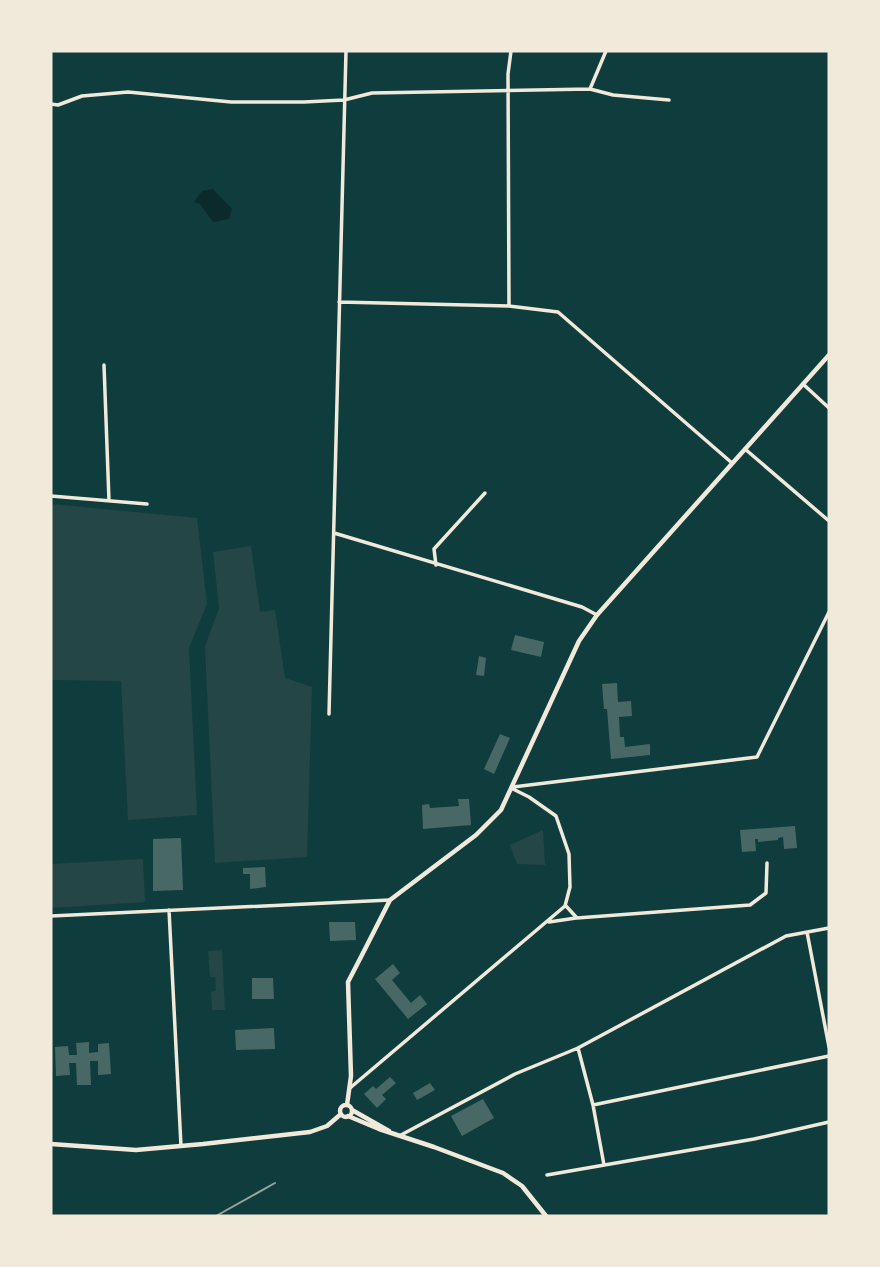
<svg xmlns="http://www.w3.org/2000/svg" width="880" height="1267" font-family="'Exo 2',sans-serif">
	<rect width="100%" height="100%" fill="#0f3d3e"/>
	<!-- green -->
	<path fill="#244646" d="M51,504L197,518L207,604L189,648L197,815L128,820L121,681L51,680Z
		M251,546L260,612L275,610L285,678L312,687L307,857L215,863L205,647L219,608L213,552Z
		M543,830L545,865L517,864L510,845Z
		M143,859L145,902L51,908V864Z
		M222,950L225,1010H212L211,992L216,991L215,977H210L208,951Z"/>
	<!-- water -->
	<path fill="#0a2a2b" d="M213,189L232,209L229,219L213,222L200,204L194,202L202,191Z"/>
	<!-- building -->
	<path fill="#486865" d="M515,635L544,642L541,657L511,650Z
		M479,656L486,658L484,676L476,675Z
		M617,683L618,702L631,701L632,716L619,717L620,737H624L625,747L650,744V755L611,759L607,709H604L602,684Z
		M500,734L510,738L494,774L484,769Z
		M458,799H469L471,825L423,829L422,805L429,804L430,808L459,806Z
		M795,826L797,848L784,849L783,837L778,838V840L758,842V839H755L756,851L742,852L740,830Z
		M181,838L183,890L153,891V839Z
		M265,867L266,887L250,889V874H243V868Z
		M329,922H355L356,940L330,941Z
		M393,964L400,973L392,980L411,1003L420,995L427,1004L408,1019L375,979Z
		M252,978H273L274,999H252Z
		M274,1028L275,1049L236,1050L235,1030Z
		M89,1042V1053L98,1052V1044L109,1043L111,1074L98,1075V1061H90L91,1085H77L76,1063H69L70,1075L56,1076L55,1047L68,1046L69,1055H77L76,1043Z
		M390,1077L396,1083L382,1095L386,1099L377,1108L364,1094L373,1086L376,1089Z
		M430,1083L435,1090L417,1100L413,1093Z
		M483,1099L494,1118L462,1136L451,1116Z"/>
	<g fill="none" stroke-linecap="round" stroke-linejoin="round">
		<!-- minor -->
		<path stroke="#f1e9da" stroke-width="3.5" d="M590,89L606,51
			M51,104L58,105L82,96L128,92L231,102H304L344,100L372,93L590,89L613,95L669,100
			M339,302L509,306L558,312L732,463
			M509,306L508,74L511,51
			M104,365L109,501
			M803,384L829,408
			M745,449L829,521
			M51,496L147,504
			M334,533L582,607L597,615
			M436,565L434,549L485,493
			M329,714L346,51
			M513,787L757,757L829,612
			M566,906L577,918L750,905L766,893L767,863
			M169,910L181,1146
			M51,916L390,900
			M549,922L576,918
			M807,932L829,1047
			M578,1048L593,1105L604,1165
			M350,1088L565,906L570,887L569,854L556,816L529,797L511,788
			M593,1105L829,1056
			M401,1135L515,1074L578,1048L786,936L829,928
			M547,1175L754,1139L829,1122"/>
		<!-- tertiary -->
		<path stroke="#f1e9da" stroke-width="4.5" d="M347,1105L351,1076L348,982L363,953L390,900L476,835L501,810L579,641L597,615L829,355
			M340 1111a6 6 0 1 1 12 0a6 6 0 1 1-12 0Z
			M352,1110L389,1131
			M348,1116L379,1129L434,1147L503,1173L522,1186L546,1216
			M51,1144L136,1150L203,1144L310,1132L327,1126L341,1114"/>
		<!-- rail -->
		<path stroke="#97a49c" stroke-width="2" d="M216,1216L275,1183"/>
	</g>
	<!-- border -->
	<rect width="880" height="1267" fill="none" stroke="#f1e9da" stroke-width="105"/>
</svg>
